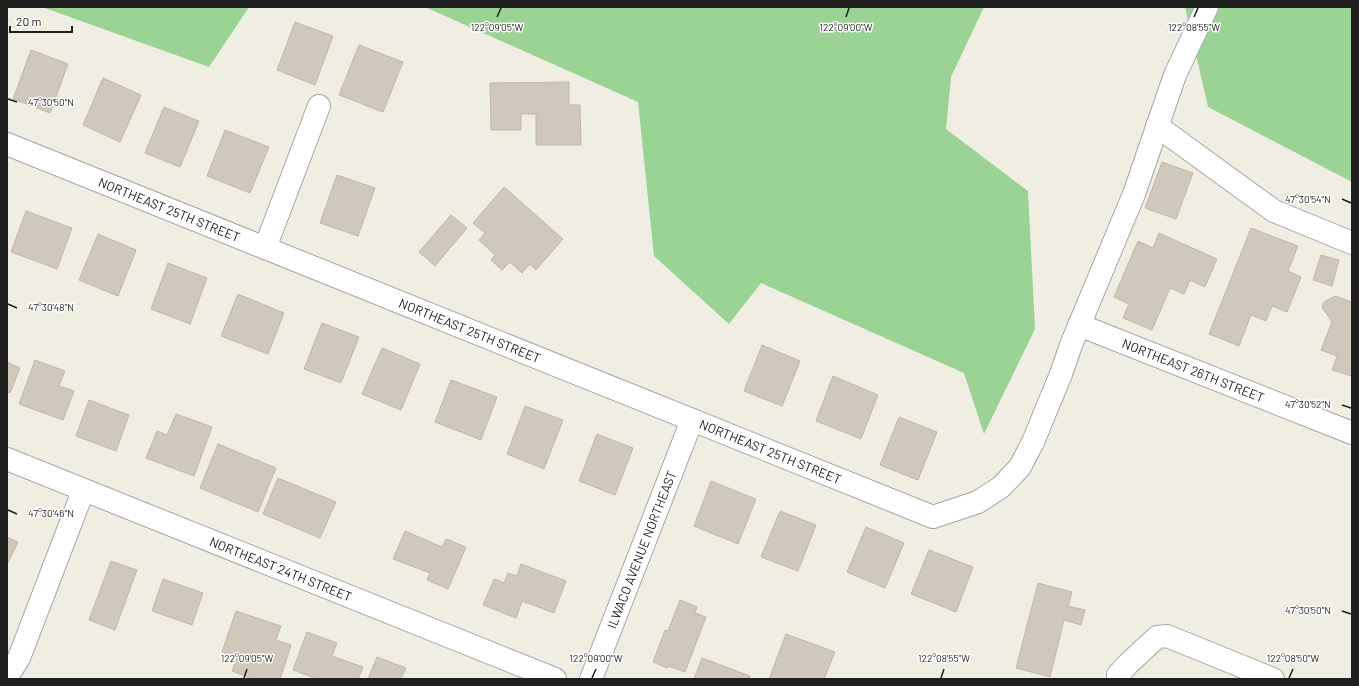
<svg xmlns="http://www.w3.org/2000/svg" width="1359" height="686" font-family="Barlow,sans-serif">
	<rect width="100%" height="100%" fill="#f0eee2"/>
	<!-- forest -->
	<path fill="#9ad393" d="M42,7H249L209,67Z
		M425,7H984L951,77L946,129L1028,191L1035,329L984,434L964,373L761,283L729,324L654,256L638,102Z
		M1185,7H1352V182L1208,107Z"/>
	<!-- building -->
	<path fill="#d0c8bb" stroke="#c3b7a3" d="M295,22L333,36L315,85L277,70Z
		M359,45L403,62L383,112L339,95Z
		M31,50L68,64L50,113L13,99Z
		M103,78L141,95L120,142L83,125Z
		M569,82V105H580L581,145H536V114H521V130H491L490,83Z
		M164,107L199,121L180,167L145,153Z
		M225,130L269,147L250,193L207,176Z
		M1162,162L1193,173L1176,219L1145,208Z
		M337,175L375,188L358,236L320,223Z
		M504,187L563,239L536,270L530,264L522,273L510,262L502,270L491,260L495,255L479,240L485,233L473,223Z
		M26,211L72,228L57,269L11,252Z
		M451,215L467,228L435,266L419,252Z
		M1251,228L1298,246L1288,271L1301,277L1287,312L1272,306L1266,321L1251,315L1239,346L1209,334Z
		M1159,233L1217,259L1205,287L1190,280L1184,294L1170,288L1152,330L1123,318L1129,304L1114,297L1138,241L1153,248Z
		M98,234L136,250L118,296L79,280Z
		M1321,255L1339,260L1332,286L1313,280Z
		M168,263L207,278L190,324L151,309Z
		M238,294L284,313L268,354L221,336Z
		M1335,296L1352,302V376L1332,370L1337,356L1321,350L1332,322L1322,307L1324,302Z
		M322,323L359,337L341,383L304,369Z
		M762,345L800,361L782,406L744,391Z
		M382,348L420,364L401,410L362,394Z
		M35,360L65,371L59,386L74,391L63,420L19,404Z
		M7,362L20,368L10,393L7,392Z
		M833,376L878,395L861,439L816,421Z
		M451,380L497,397L481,440L435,422Z
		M89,400L129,415L116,451L76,436Z
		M525,406L563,420L544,469L507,454Z
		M176,414L212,427L194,476L146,458L157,431L167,435Z
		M899,417L937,432L918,480L880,465Z
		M597,434L633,448L615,495L579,481Z
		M218,444L276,468L258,512L200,488Z
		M278,478L336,502L320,538L263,514Z
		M711,481L756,499L738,544L694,526Z
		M780,511L816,525L798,571L761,557Z
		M866,527L904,543L885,588L847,572Z
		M405,531L442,547L446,539L466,547L448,589L427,580L430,573L393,559Z
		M7,537L18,542L7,565Z
		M929,550L973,567L956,612L911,594Z
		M111,561L137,570L115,630L89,620Z
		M521,564L566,581L554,613L522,601L516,618L483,605L494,579L504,583L508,573L517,576Z
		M163,579L203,593L192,625L152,611Z
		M1038,583L1072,592L1068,606L1085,610L1081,625L1064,620L1050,677L1016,668Z
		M680,600L697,607L695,613L706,617L685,672L668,666L667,668L653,662L665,630L668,631Z
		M236,611L281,626L276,640L291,645L280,679H254L232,671L237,658L222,652Z
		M307,632L337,643L332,656L363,667L358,679H317L293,670Z
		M786,634L835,652L824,679H769Z
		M377,657L406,668L401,679H368Z
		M702,658L750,676L749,679H694Z"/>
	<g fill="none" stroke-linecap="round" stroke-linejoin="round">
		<defs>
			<g id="minor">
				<path d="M1157,126L1274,211L1352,243"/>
				<path id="s1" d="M7,144L933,517L978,502L1001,487L1020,467L1033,442L1061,374L1071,345L1134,194L1175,75L1207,7"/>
				<path d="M265,248L319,106"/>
				<path id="s2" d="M1079,325L1352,433"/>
				<path id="s3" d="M7,459L555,679"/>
				<path d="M1118,675L1129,663L1157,637L1167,636L1273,679"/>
				<path d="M7,677L19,658L83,491"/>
				<path id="s4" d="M591,679L692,420"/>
			</g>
		</defs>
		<!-- minor casing -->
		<use href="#minor" stroke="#a5a5a5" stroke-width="24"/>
		<!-- minor -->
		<use href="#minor" stroke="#fff" stroke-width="22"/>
	</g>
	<!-- ticks -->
	<path fill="none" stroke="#1e1e1e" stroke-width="1.5" d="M497,17L501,8M846,17L849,8M1194,17L1198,8M8,99L17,102M1342,199L1351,203M8,304L17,308M1342,405L1351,408M8,510L17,514M1342,611L1351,614M244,678L247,669M592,678L596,669M941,678L944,669M1289,678L1293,669"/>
	<g text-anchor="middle" stroke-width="3" stroke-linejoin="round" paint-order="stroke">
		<!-- street labels -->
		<g font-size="13" fill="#1e1e1e" stroke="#fff">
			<text dy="5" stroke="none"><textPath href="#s1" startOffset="175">NORTHEAST 25TH STREET</textPath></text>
			<text dy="5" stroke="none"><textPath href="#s1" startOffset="499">NORTHEAST 25TH STREET</textPath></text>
			<text dy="5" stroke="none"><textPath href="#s2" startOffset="123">NORTHEAST 26TH STREET</textPath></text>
			<text dy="5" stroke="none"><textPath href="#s1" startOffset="823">NORTHEAST 25TH STREET</textPath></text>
			<text dy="5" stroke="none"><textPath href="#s4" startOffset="139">ILWACO AVENUE NORTHEAST</textPath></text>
			<text dy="5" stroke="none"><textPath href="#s3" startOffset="295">NORTHEAST 24TH STREET</textPath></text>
		</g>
	</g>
	<g font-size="10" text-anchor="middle" fill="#1e1e1e" stroke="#fff" stroke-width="3" stroke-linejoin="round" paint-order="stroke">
		<text x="846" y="31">122°09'00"W</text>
		<text x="497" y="31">122°09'05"W</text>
		<text x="1194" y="31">122°08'55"W</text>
		<text x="51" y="106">47°30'50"N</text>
		<text x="1308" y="203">47°30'54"N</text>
		<text x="51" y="311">47°30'48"N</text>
		<text x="1308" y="408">47°30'52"N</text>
		<text x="51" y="517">47°30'46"N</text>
		<text x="1308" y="614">47°30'50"N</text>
		<text x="247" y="662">122°09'05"W</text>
		<text x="596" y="662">122°09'00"W</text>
		<text x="944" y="662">122°08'55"W</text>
		<text x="1293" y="662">122°08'50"W</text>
	</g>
	<!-- border -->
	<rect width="1359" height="686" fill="none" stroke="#1e1e1e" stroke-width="16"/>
	<!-- scale -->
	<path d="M10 26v6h62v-6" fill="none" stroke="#1e1e1e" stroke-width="2"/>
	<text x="16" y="26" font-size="12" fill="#1e1e1e" stroke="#ffffff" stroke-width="3" paint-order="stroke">20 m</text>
</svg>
